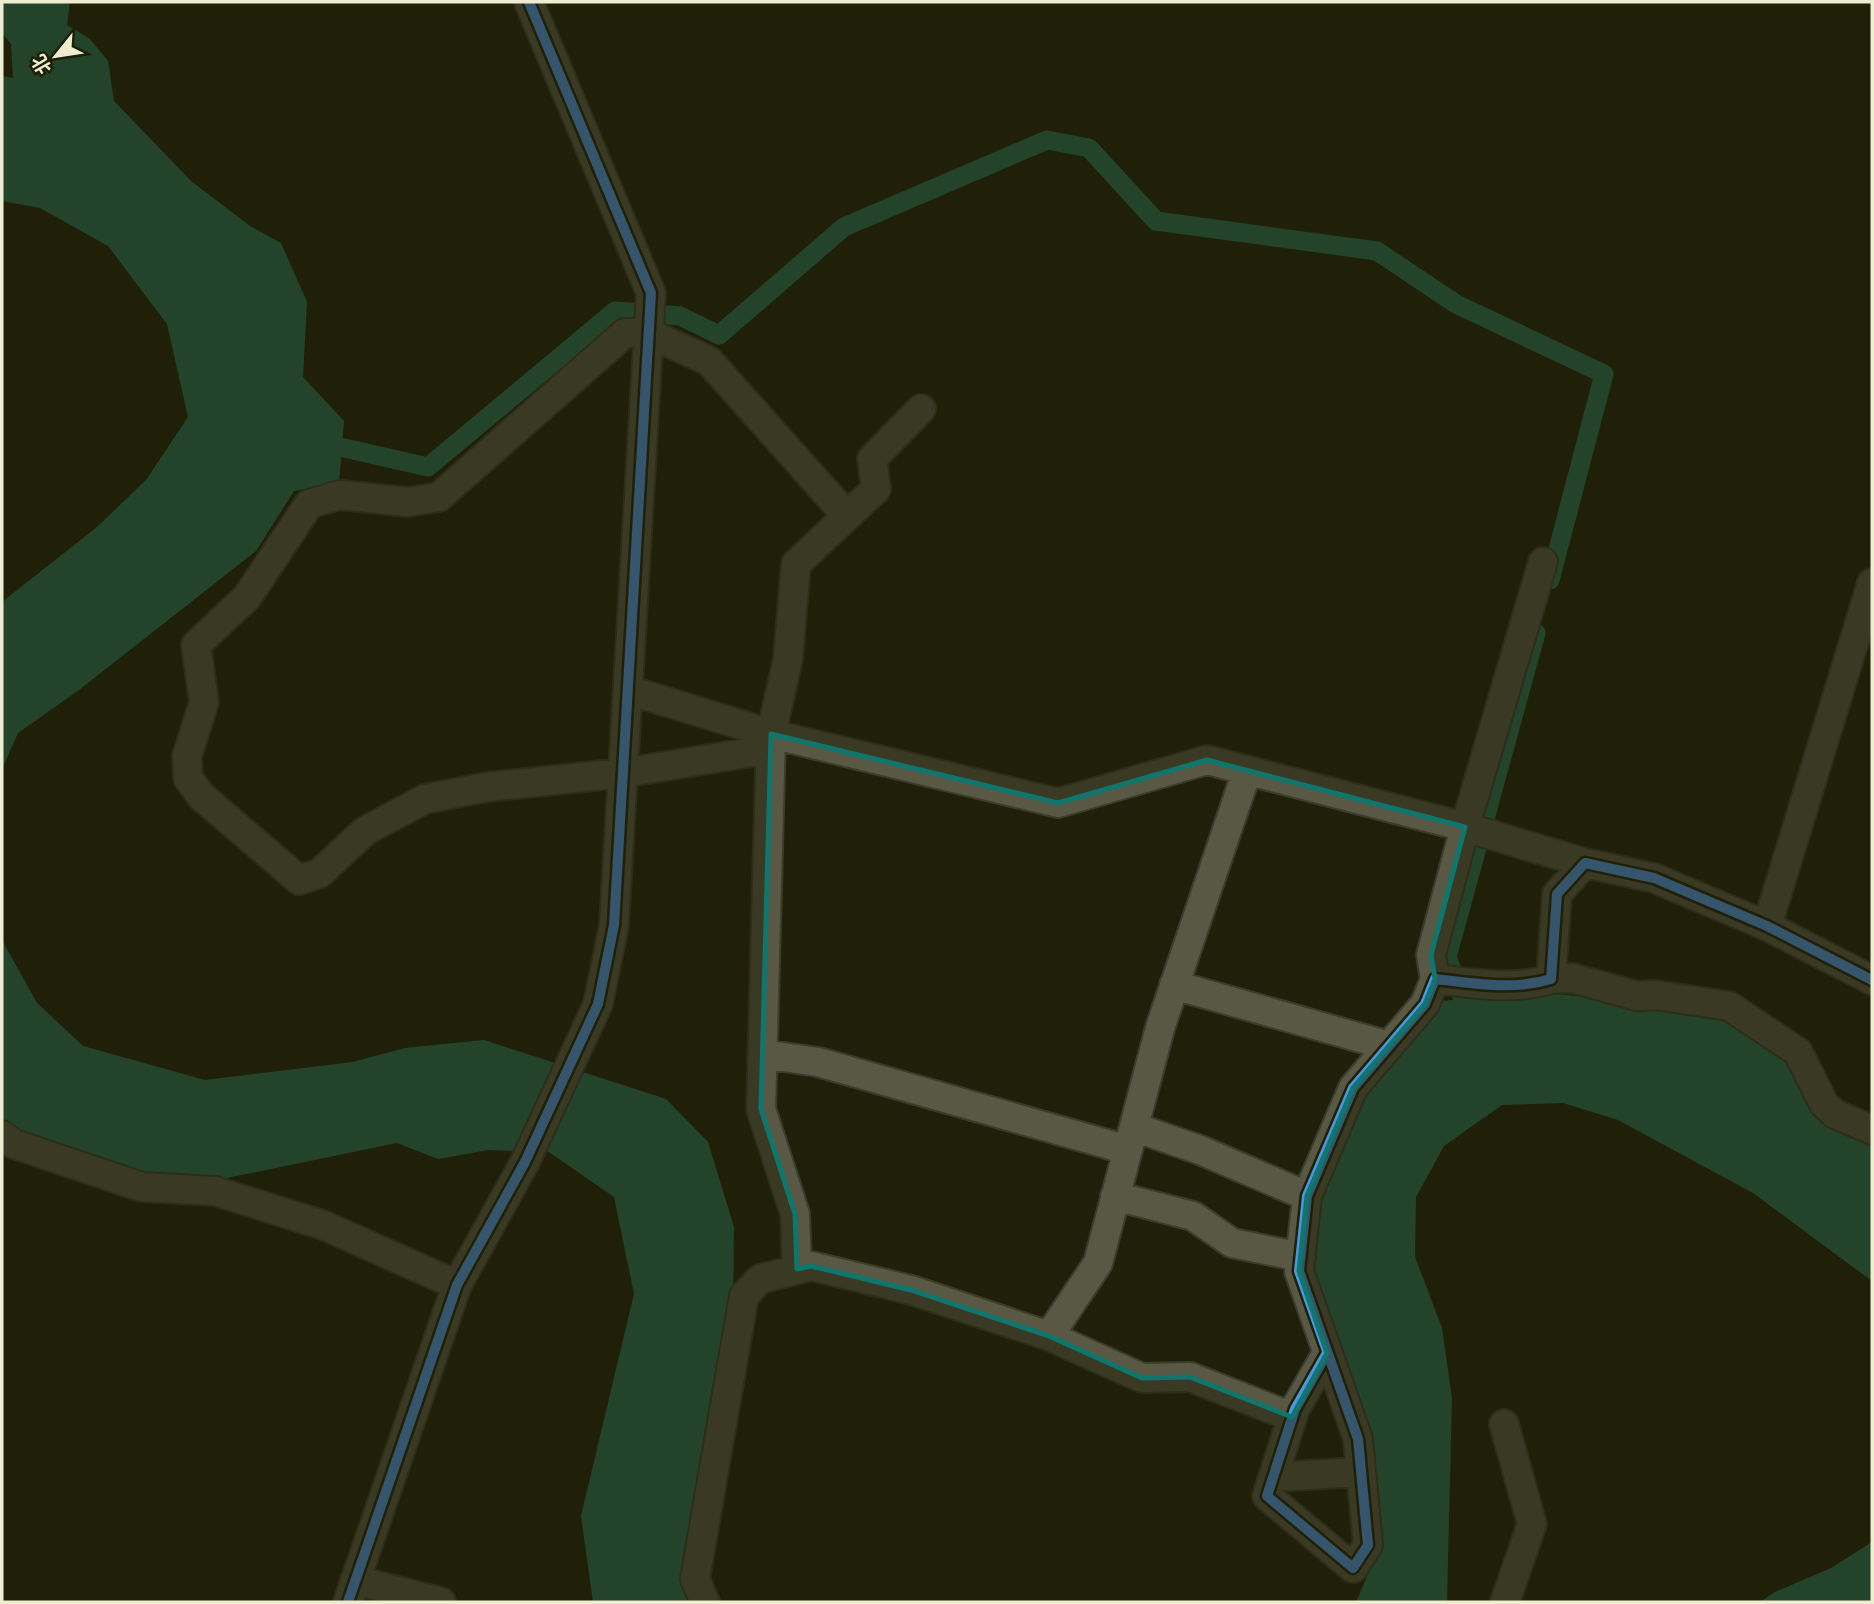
<svg xmlns="http://www.w3.org/2000/svg" width="1874" height="1604" font-family="'Nunito Sans','Noto Sans SC',sans-serif">
	<rect width="100%" height="100%" fill="#20200a"/>
	<!-- water -->
	<path fill="#267056" d="M2,2H70L67,25L90,39L108,61L114,101L191,181L250,226L281,243L307,302L303,377L344,421L339,483L294,491L256,551L79,690L18,733L2,769V602L97,527L146,480L188,417L167,324L108,246L40,208L2,201V76L13,78L11,44L2,33Z
		M2,940L37,1003L83,1046L205,1080L353,1062L405,1048L484,1040L666,1099L708,1142L734,1227L733,1302L699,1602H593L581,1516L634,1294L614,1197L549,1152L488,1150L438,1159L397,1143L222,1179L158,1180L34,1142L2,1122Z
		M1538,992L1643,1003L1730,1017L1786,1052L1872,1141V1281L1753,1193L1618,1120L1563,1103L1502,1105L1444,1146L1416,1197L1415,1257L1442,1328L1452,1398L1447,1602H1356L1376,1556L1313,1293L1318,1204L1361,1093L1441,1001Z
		M1872,1542V1602H1760L1775,1592L1831,1568Z"/>
	<g fill="none" stroke-linecap="round" stroke-linejoin="round">
		<!-- canal -->
		<path stroke="#267056" stroke-width="19" d="M318,442L428,467L615,311L680,316L719,335L844,227L1047,140L1089,148L1156,221L1377,251L1456,304L1604,374L1550,580
			M1472,1024L1447,957L1536,633"/>
		<defs>
			<path id="minor" d="M628,690L771,734L1058,803L1207,760L1465,827L1543,562
				M771,749L623,773L487,787L425,799L365,831L320,873L299,880L201,796L188,778L187,756L204,702L196,645L247,597L309,504L340,495L408,502L439,497L625,333H648L709,361L847,516
				M1767,926L1872,583
				M1435,979L1431,955L1465,827L1585,863
				M1551,979L1572,978L1637,996L1655,995L1729,1006L1798,1052L1824,1104L1835,1114L1872,1130
				M1174,985L1389,1046
				M763,1054L818,1062L1128,1150
				M1134,1127L1200,1150L1307,1196
				M2,1135L14,1144L142,1187L215,1191L323,1225L457,1285
				M1115,1196L1193,1216L1232,1243L1301,1257
				M797,1269L795,1214L761,1109L771,734L788,659L796,564L876,489L872,459L921,409
				M1049,1336L1142,1378L1190,1377L1292,1417
				M1327,1353L1295,1409L1267,1496L1353,1568L1368,1545L1358,1439L1299,1271L1307,1196L1353,1088L1425,1004L1435,979C1474,983 1512,991 1551,979L1557,894L1585,863L1654,878L1767,926L1872,980
				M1504,1424L1532,1524L1505,1602
				M1273,1477L1360,1472
				M355,1580L441,1602
				M348,1602L457,1285L525,1162L598,1004L614,925L651,293L529,2
				M705,1602L695,1579L744,1296L760,1279L811,1266L911,1290L1049,1336L1098,1263L1160,1028L1247,771"/>
		</defs>
		<!-- minor casing -->
		<use href="#minor" stroke="#3c3c2c" stroke-width="32"/>
		<!-- minor -->
		<use href="#minor" stroke="#585845" stroke-width="28"/>
		<defs>
			<path id="cycleway" d="M1327,1353L1295,1409L1267,1496L1353,1568L1368,1545L1358,1439L1299,1271L1307,1196L1353,1088L1425,1004L1435,979C1474,983 1512,991 1551,979L1557,894L1585,863L1654,878L1767,926L1872,980
				M348,1602L457,1285L525,1162L598,1004L614,925L651,293L529,2"/>
		</defs>
		<!-- cycleway casing -->
		<use href="#cycleway" stroke="#1f1f03" stroke-width="15"/>
		<!-- cycleway -->
		<use href="#cycleway" stroke="#4d94e3" stroke-width="10"/>
	</g>
	<!-- marked area -->
	<path d="M0 0H1874V1604H0ZM771,734L1058,803L1207,760L1465,827L1431,955L1435,979L1425,1004L1353,1088L1307,1196L1299,1271L1327,1353L1292,1417L1190,1377L1142,1378L1049,1336L911,1290L811,1266L797,1269L795,1214L761,1109Z" fill="#20200a" fill-opacity=".55" fill-rule="evenodd"/>
	<path fill="none" stroke="#0f766e" stroke-width="5" stroke-linejoin="round" d="M771,734L1058,803L1207,760L1465,827L1431,955L1435,979L1425,1004L1353,1088L1307,1196L1299,1271L1327,1353L1292,1417L1190,1377L1142,1378L1049,1336L911,1290L811,1266L797,1269L795,1214L761,1109Z"/>
	<!-- border -->
	<rect width="1874" height="1604" fill="none" stroke="#ededd1" stroke-width="7"/>
	<!-- north arrow -->
	<g transform="translate(56 56) rotate(240)" stroke="#1f1f03" stroke-width="5" paint-order="stroke">
	<path d="M0-5L12 26L0 18L-12 26Z" fill="#ededd1"/>
	<text y="-10" font-size="19" font-weight="bold" text-anchor="middle" fill="#ededd1">北</text>
	</g>
</svg>
